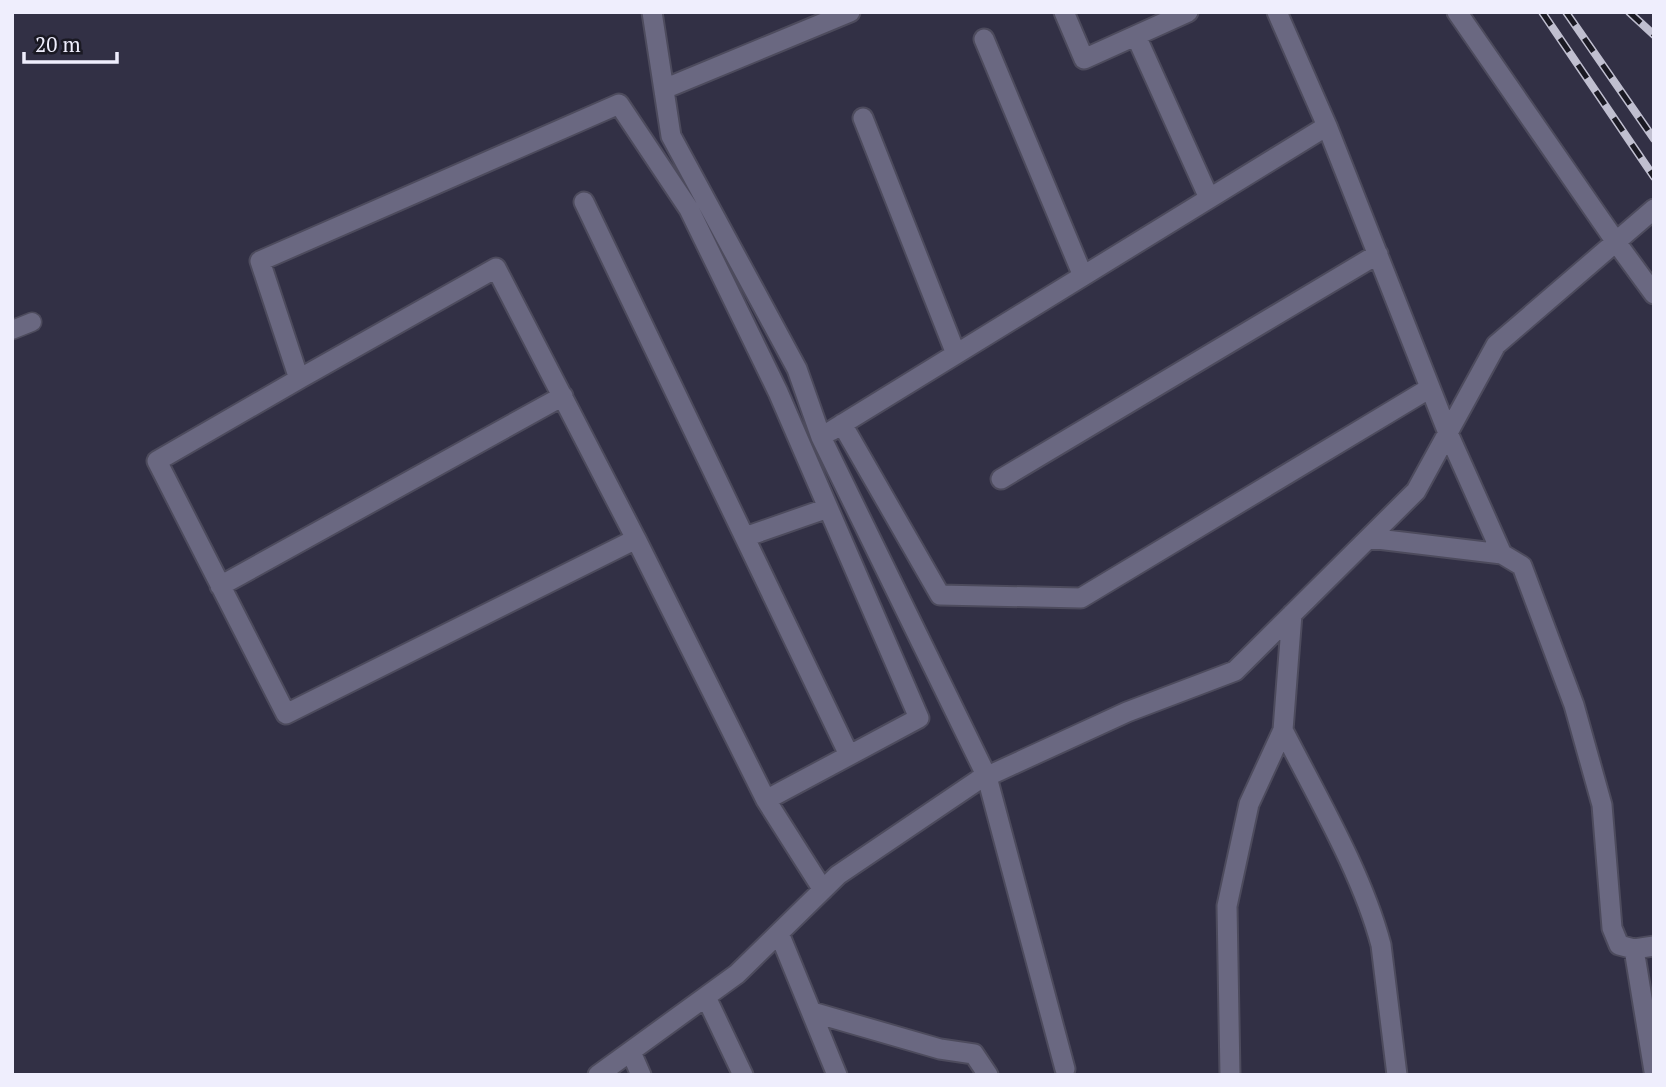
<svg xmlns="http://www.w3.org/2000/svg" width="1666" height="1087" font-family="'PT Serif',serif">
	<rect width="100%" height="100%" fill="#323045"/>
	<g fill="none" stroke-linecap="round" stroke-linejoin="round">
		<defs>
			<path id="service" d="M12,330L32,322"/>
			<path id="minor" d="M652,12L671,136L797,369L821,437L987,777L1065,1069
				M1064,12L1084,59L1188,12
				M1277,12L1327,126L1448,433L1502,554
				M1457,12L1616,242L1654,294
				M1136,36L1209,198
				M984,39L1083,276
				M664,89L850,12
				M863,118L956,354
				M584,202L849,755
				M299,379L496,268L636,539
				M842,424L940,595L1081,598L1430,388
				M831,431L1327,126
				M1001,479L1378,254
				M745,537L828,508
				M1369,538L1502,554L1522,566L1574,705L1602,805L1612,928L1619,945L1634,949
				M220,586L563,396
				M1283,730C1317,797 1362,873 1381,945L1397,1075
				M766,800L636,539L286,714L157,461L299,379L260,261L619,104L689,209L778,392L919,718L766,800L823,890
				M779,933L837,1075
				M1654,946L1634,949L1654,1071
				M706,997L743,1075
				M812,1012L940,1049L974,1054L988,1075
				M631,1052L641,1075
				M598,1075L737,974L838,875L977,781L1127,712L1235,671L1416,491L1496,345L1654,209
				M1230,1075L1227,906L1249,804L1283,730L1292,614"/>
		</defs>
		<!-- service casing -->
		<use href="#service" stroke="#4d4b5d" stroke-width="21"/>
		<!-- minor casing -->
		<use href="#minor" stroke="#4d4b5d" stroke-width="23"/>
		<!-- service -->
		<use href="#service" stroke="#6a6881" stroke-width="18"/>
		<!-- minor -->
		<use href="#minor" stroke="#6a6881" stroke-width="19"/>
		<defs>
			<path id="rail" d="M1542,12L1654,177
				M1566,12L1654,139
				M1629,12L1654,35"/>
		</defs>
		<!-- rail casing -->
		<use href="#rail" stroke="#c0bfd0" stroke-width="8"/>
		<!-- rail -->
		<use href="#rail" stroke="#1a1923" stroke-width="5" stroke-dasharray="16" stroke-linecap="butt"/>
	</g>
	<!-- border -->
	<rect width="1666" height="1087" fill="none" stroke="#efeefd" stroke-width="28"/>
	<!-- scale -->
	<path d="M24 52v10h93v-10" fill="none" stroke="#efeefd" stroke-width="3.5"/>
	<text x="35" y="52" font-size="21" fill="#efeefd" stroke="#1a1923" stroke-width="5" paint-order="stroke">20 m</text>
</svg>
